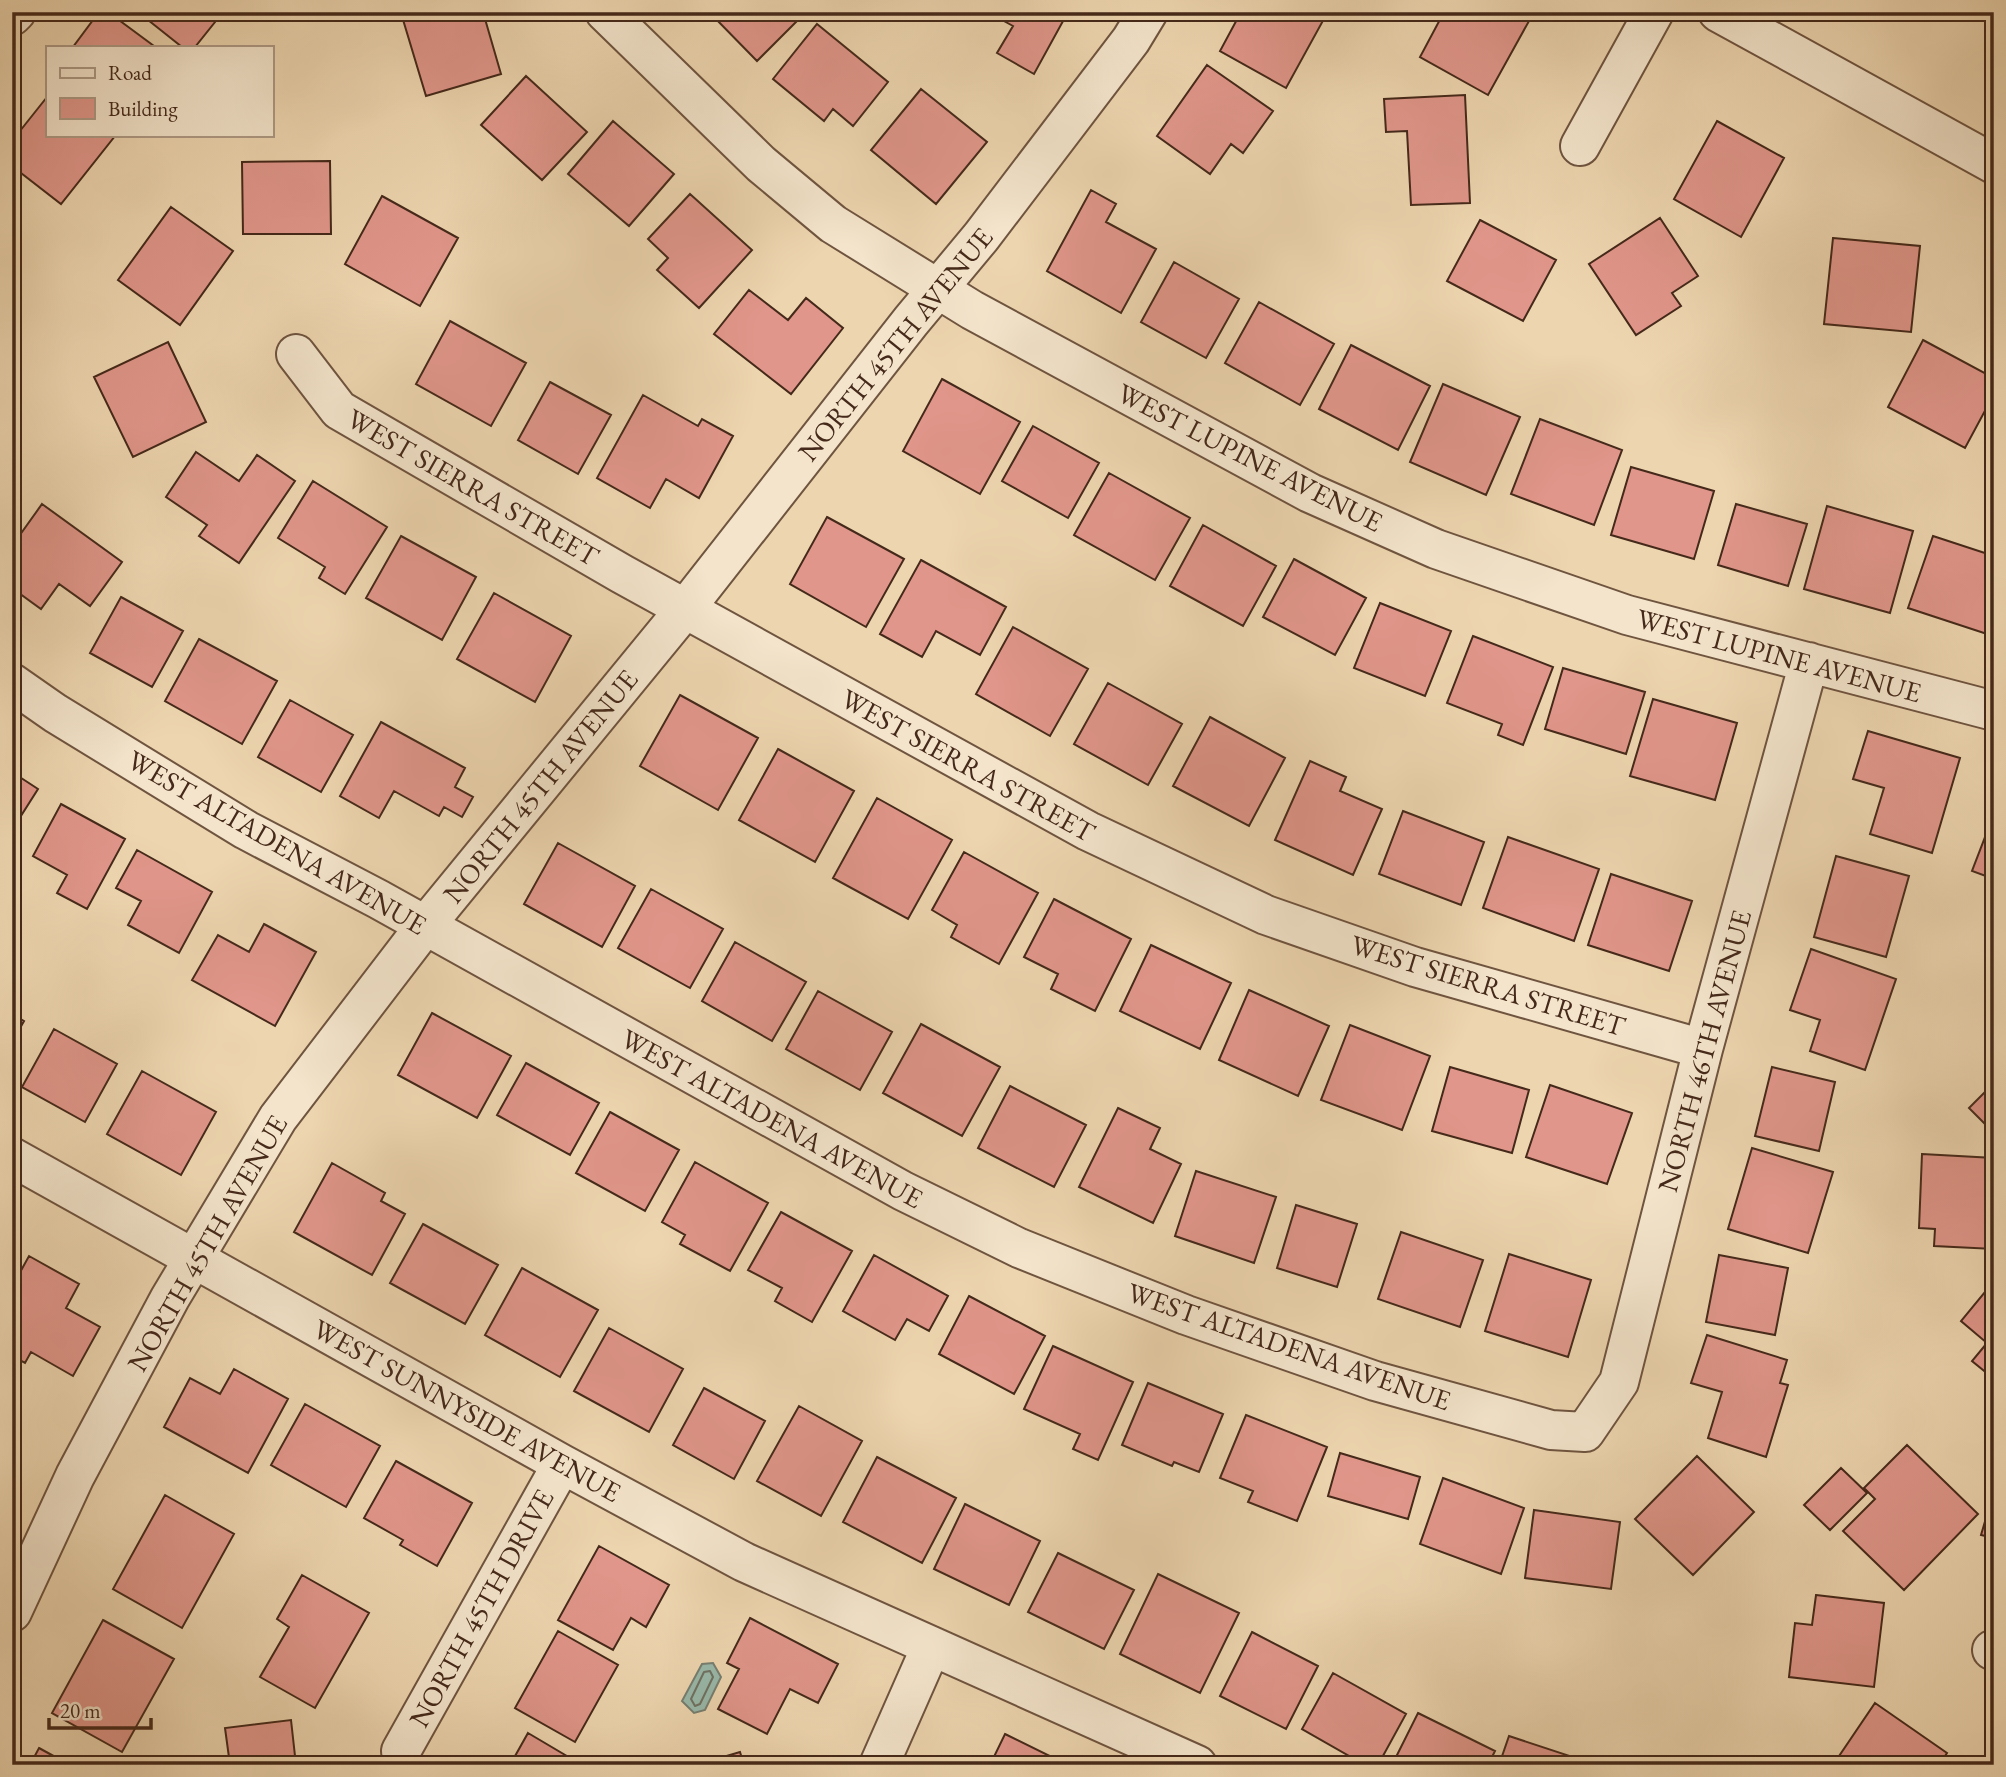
<svg xmlns="http://www.w3.org/2000/svg" width="2006" height="1777" font-family="'EB Garamond',serif">
	<rect width="100%" height="100%" fill="#edd5af"/>
	<filter id="stains"><feTurbulence type="fractalNoise" baseFrequency=".00286" numOctaves="4"/><feColorMatrix values="0 0 0 0 .2 0 0 0 0 .09 0 0 0 0 .02 0 0 0 .5 -.17"/></filter>
	<radialGradient id="worn" r=".72"><stop offset=".6" stop-color="#630" stop-opacity="0"/><stop offset="1" stop-color="#630" stop-opacity=".3"/></radialGradient>
	<!-- water -->
	<path fill="#99b9ab" stroke="#777f71" stroke-width="2" d="M713,1663L721,1677L705,1710L694,1713L682,1701L702,1664Z"/>
	<g fill="none" stroke-linecap="round" stroke-linejoin="round">
		<!-- shore -->
		<path stroke="#6f7162" stroke-width="2" d="M710,1671L713,1677L700,1704L695,1706L691,1699L704,1672Z"/>
	</g>
	<!-- building -->
	<path fill="#e0968a" stroke="#45291a" stroke-width="2" d="M99,12H108L154,46L73,47Z
		M138,12H223L195,47H182Z
		M483,12L501,74L426,96L401,13Z
		M709,12H806L757,61Z
		M997,12H1068L1034,74L997,53L1013,26L995,16Z
		M1241,12H1316L1325,17L1286,88L1220,51Z
		M1444,12H1534L1488,95L1420,57Z
		M817,24L888,82L853,126L833,109L824,121L773,79Z
		M1207,65L1273,111L1243,153L1231,144L1210,174L1157,136Z
		M526,76L587,132L542,180L481,125Z
		M921,89L987,142L936,204L871,150Z
		M1465,95L1470,203L1411,205L1407,131L1386,132L1384,99Z
		M47,97V135L115,136L61,204L12,166V141Z
		M613,121L674,174L629,226L568,174Z
		M1717,121L1784,158L1741,237L1674,199Z
		M330,161L331,234H243L242,162Z
		M1091,190L1116,204L1106,222L1156,249L1121,313L1047,271Z
		M690,194L752,250L699,308L657,270L668,258L648,239Z
		M382,196L458,238L420,306L345,264Z
		M171,207L233,251L180,325L118,280Z
		M1660,218L1698,276L1672,293L1681,306L1636,335L1589,264Z
		M1480,220L1556,260L1523,321L1447,281Z
		M1833,238L1920,246L1911,332L1824,324Z
		M1174,262L1239,299L1206,358L1141,322Z
		M749,290L788,320L806,298L843,328L791,394L714,334Z
		M1259,302L1334,344L1300,405L1225,363Z
		M450,321L526,363L491,426L416,384Z
		M1923,340L1994,378V394L1965,448L1888,407Z
		M168,342L206,422L133,457L94,377Z
		M1351,345L1430,386L1398,450L1319,409Z
		M942,379L1020,422L980,494L903,451Z
		M550,382L611,415L578,474L518,440Z
		M1443,384L1520,417L1486,495L1410,462Z
		M643,395L698,426L702,419L733,436L699,498L666,479L650,508L597,478Z
		M1540,419L1622,450L1594,525L1511,494Z
		M1033,426L1099,463L1068,518L1002,481Z
		M196,452L239,481L257,455L295,481L239,563L199,536L207,525L166,497Z
		M1631,467L1714,491L1694,559L1611,535Z
		M1109,473L1190,518L1155,580L1074,535Z
		M313,481L387,527L345,594L319,578L325,567L278,538Z
		M42,504L122,562L90,606L59,584L41,609L12,588V546Z
		M1736,504L1807,524L1788,586L1718,565Z
		M1827,506L1913,531L1890,613L1804,589Z
		M827,517L904,559L866,627L790,584Z
		M1203,525L1276,566L1243,626L1170,586Z
		M401,536L476,577L442,640L366,598Z
		M1933,536L1994,556V624L1990,635L1908,608Z
		M1294,559L1366,598L1335,655L1263,617Z
		M921,560L1006,607L980,655L936,631L922,657L880,634Z
		M494,593L571,636L535,702L457,659Z
		M121,597L183,631L152,687L90,653Z
		M1380,603L1451,631L1425,696L1354,668Z
		M1013,627L1088,669L1050,736L976,694Z
		M1473,636L1553,667L1523,745L1498,735L1502,724L1447,703Z
		M199,639L277,681L242,744L165,701Z
		M1563,668L1645,692L1626,754L1545,729Z
		M1108,683L1182,724L1148,785L1074,744Z
		M680,695L758,738L718,810L640,766Z
		M1653,699L1737,723L1715,800L1630,776Z
		M290,700L353,735L321,792L258,757Z
		M1210,717L1285,758L1249,826L1173,786Z
		M381,722L465,768L455,787L473,797L462,817L444,807L439,816L394,791L379,818L340,796Z
		M1868,731L1960,758L1932,853L1870,834L1884,788L1853,779Z
		M778,749L854,791L815,862L739,820Z
		M1310,761L1346,777L1340,791L1382,809L1353,875L1275,840Z
		M12,772L38,789L12,830Z
		M877,798L952,840L908,919L833,878Z
		M61,804L125,839L87,909L57,893L67,875L33,856Z
		M1403,811L1484,842L1461,905L1379,874Z
		M1992,819L1994,820V879L1972,871Z
		M1508,837L1599,869L1574,941L1483,908Z
		M558,843L635,886L602,947L524,904Z
		M137,850L212,892L179,953L128,925L141,901L116,888Z
		M964,852L1038,893L999,964L951,937L957,925L932,910Z
		M1836,856L1909,876L1886,957L1814,937Z
		M1611,874L1692,901L1669,971L1588,945Z
		M651,889L723,929L690,988L618,948Z
		M1054,899L1131,939L1095,1011L1051,989L1058,974L1024,957Z
		M264,924L316,952L275,1026L192,980L218,935L249,952Z
		M735,942L806,982L772,1041L702,1001Z
		M1151,945L1231,983L1200,1049L1120,1011Z
		M1811,949L1896,979L1865,1070L1810,1051L1820,1020L1790,1010Z
		M1249,990L1329,1026L1298,1096L1219,1060Z
		M818,991L892,1032L860,1090L786,1049Z
		M432,1013L511,1056L477,1118L398,1075Z
		M12,1014L24,1021L12,1042Z
		M921,1024L1000,1067L962,1136L883,1093Z
		M1350,1025L1430,1056L1402,1130L1321,1100Z
		M54,1029L117,1064L85,1122L22,1087Z
		M526,1063L599,1103L570,1155L497,1115Z
		M1450,1067L1529,1090L1512,1153L1432,1131Z
		M1772,1067L1835,1082L1819,1151L1755,1136Z
		M142,1071L216,1112L181,1175L107,1134Z
		M1994,1083V1133L1969,1108Z
		M1550,1085L1632,1113L1607,1184L1526,1157Z
		M1010,1086L1086,1125L1054,1187L978,1148Z
		M1118,1108L1160,1128L1150,1149L1181,1164L1153,1223L1079,1187Z
		M610,1112L679,1150L645,1211L576,1173Z
		M1752,1148L1833,1172L1808,1253L1728,1229Z
		M1922,1154L1994,1158V1249L1934,1246L1935,1229L1919,1228Z
		M695,1162L768,1203L730,1271L680,1244L685,1235L662,1222Z
		M332,1163L385,1193L381,1201L405,1214L372,1275L294,1232Z
		M1196,1171L1276,1197L1254,1263L1175,1236Z
		M1296,1205L1357,1224L1337,1287L1277,1268Z
		M781,1212L852,1251L812,1322L775,1301L782,1288L748,1270Z
		M423,1224L498,1265L465,1324L390,1283Z
		M1401,1232L1483,1260L1460,1327L1378,1299Z
		M1509,1254L1591,1280L1568,1357L1485,1331Z
		M874,1255L948,1296L929,1331L907,1319L895,1340L843,1311Z
		M1719,1255L1788,1268L1775,1335L1706,1322Z
		M29,1256L79,1284L66,1308L100,1327L73,1376L31,1352L25,1363L12,1356V1287Z
		M522,1268L598,1310L560,1377L485,1335Z
		M1994,1281V1379L1972,1361L1987,1343L1961,1321Z
		M969,1296L1045,1336L1014,1394L939,1354Z
		M609,1328L683,1369L649,1432L574,1391Z
		M1707,1335L1787,1360L1780,1383L1788,1385L1766,1457L1708,1438L1722,1392L1691,1383Z
		M1053,1346L1133,1382L1098,1460L1073,1449L1080,1434L1024,1409Z
		M234,1369L288,1399L248,1473L164,1427L190,1378L220,1394Z
		M1148,1383L1223,1414L1199,1472L1174,1462L1172,1466L1122,1445Z
		M704,1388L765,1421L734,1479L673,1445Z
		M305,1404L380,1446L346,1507L271,1465Z
		M799,1406L862,1441L821,1516L757,1481Z
		M1246,1415L1327,1447L1297,1521L1248,1502L1253,1491L1220,1478Z
		M12,1434L20,1438L12,1452Z
		M1907,1445L1978,1514L1904,1590L1843,1531L1875,1499L1864,1488Z
		M1340,1453L1420,1477L1408,1519L1328,1496Z
		M1697,1456L1754,1512L1693,1575L1635,1519Z
		M877,1457L956,1498L922,1563L843,1522Z
		M396,1461L472,1503L437,1566L400,1545L403,1540L364,1518Z
		M1841,1468L1867,1493L1830,1530L1804,1505Z
		M1443,1478L1524,1508L1501,1574L1420,1544Z
		M1994,1491V1538L1981,1535Z
		M165,1495L234,1534L182,1628L113,1589Z
		M965,1504L1040,1541L1009,1605L934,1569Z
		M1534,1510L1620,1522L1611,1589L1525,1578Z
		M599,1546L669,1585L646,1627L631,1618L613,1650L558,1620Z
		M1058,1553L1134,1590L1104,1649L1028,1612Z
		M1158,1574L1239,1613L1200,1693L1120,1654Z
		M302,1575L369,1613L315,1708L260,1677L289,1627L277,1619Z
		M1816,1595L1884,1603L1874,1687L1789,1677L1795,1623L1812,1625Z
		M750,1618L838,1664L818,1703L790,1689L767,1734L718,1709L739,1669L727,1663Z
		M103,1620L174,1659L122,1752L52,1713Z
		M558,1631L618,1665L575,1742L515,1708Z
		M1252,1632L1318,1666L1286,1729L1220,1696Z
		M1333,1673L1406,1714L1378,1765H1365L1302,1729Z
		M1875,1703L1947,1753L1939,1765H1833Z
		M1418,1713L1495,1751L1488,1765H1392Z
		M291,1720L296,1765H230L225,1728Z
		M528,1733L582,1765H510Z
		M1005,1734L1062,1762L1061,1765H990Z
		M1509,1736L1591,1763L1590,1765H1499Z
		M39,1748L70,1765H30Z
		M740,1752L744,1765H696Z
		M1974,1757L1989,1765H1970Z"/>
	<g fill="none" stroke-linecap="round" stroke-linejoin="round">
		<defs>
			<path id="minor" d="M605,12L761,164L833,224L972,310L1310,493L1436,549L1627,615L1994,711
				M12,16L16,12
				M1580,146L1654,12
				M296,354L339,410L622,574L1088,831L1266,915L1415,967L1703,1049
				M12,683L55,713L246,830L378,899L903,1191L1019,1248L1186,1315L1375,1381L1551,1430L1585,1432L1619,1382L1703,1049L1809,662
				M12,1157L562,1464L744,1562L1197,1765
				M12,1612L75,1476L170,1298L278,1118L425,926L685,609L911,321L981,237L1131,40L1148,12
				M1992,1650L1994,1651
				M401,1751L562,1464
				M879,1765L931,1647"/>
			<path id="tertiary" d="M1718,12L1994,164"/>
		</defs>
		<!-- minor casing -->
		<use href="#minor" stroke="#6f543f" stroke-width="42"/>
		<!-- tertiary casing -->
		<use href="#tertiary" stroke="#6f543f" stroke-width="42"/>
		<!-- minor -->
		<use href="#minor" stroke="#f3e4cb" stroke-width="38"/>
		<!-- tertiary -->
		<use href="#tertiary" stroke="#f3e4cb" stroke-width="38"/>
	</g>
	<g text-anchor="middle" stroke-width="5" stroke-linejoin="round" paint-order="stroke">
		<!-- street labels -->
		<g font-size="28" fill="#45291a" stroke="#f3e4cb">
			<text transform="translate(895 344) rotate(-51)" y="10">NORTH 45TH AVENUE</text>
			<text transform="translate(1250 457) rotate(27)" y="10">WEST LUPINE AVENUE</text>
			<text transform="translate(473 487) rotate(30)" y="10">WEST SIERRA STREET</text>
			<text transform="translate(1779 655) rotate(15)" y="10">WEST LUPINE AVENUE</text>
			<text transform="translate(968 765) rotate(29)" y="10">WEST SIERRA STREET</text>
			<text transform="translate(540 786) rotate(-51)" y="10">NORTH 45TH AVENUE</text>
			<text transform="translate(277 842) rotate(30)" y="10">WEST ALTADENA AVENUE</text>
			<text transform="translate(1488 985) rotate(17)" y="10">WEST SIERRA STREET</text>
			<text transform="translate(1704 1051) rotate(-75)" y="10">NORTH 46TH AVENUE</text>
			<text transform="translate(772 1118) rotate(29)" y="10">WEST ALTADENA AVENUE</text>
			<text transform="translate(207 1243) rotate(-60)" y="10">NORTH 45TH AVENUE</text>
			<text transform="translate(1289 1346) rotate(19)" y="10">WEST ALTADENA AVENUE</text>
			<text transform="translate(467 1410) rotate(29)" y="10">WEST SUNNYSIDE AVENUE</text>
			<text transform="translate(481 1608) rotate(-61)" y="10">NORTH 45TH DRIVE</text>
		</g>
	</g>
	<!-- margin -->
	<rect width="2006" height="1777" fill="none" stroke="#edd5af" stroke-width="42"/>
	<rect x="14" y="14" width="1978" height="1749" fill="none" stroke="#45291a" stroke-width="3.5"/>
	<rect x="21" y="21" width="1964" height="1735" fill="none" stroke="#45291a" stroke-width="2"/>
	<!-- legend -->
	<rect x="46" y="46" width="228" height="91" fill="#f3e4cb" stroke="#ad9984" stroke-width="2"/>
	<rect x="60" y="68" width="35" height="10" fill="#f3e4cb" stroke="#ad9984" stroke-width="2"/>
	<text x="108" y="80" font-size="21" fill="#45291a">Road</text>
	<rect x="60" y="98" width="35" height="21" fill="#e0968a" stroke="#ad9984" stroke-width="2"/>
	<text x="108" y="116" font-size="21" fill="#45291a">Building</text>
	<!-- scale -->
	<path d="M49 1718v10h102v-10" fill="none" stroke="#45291a" stroke-width="3.5"/>
	<text x="60" y="1718" font-size="21" fill="#45291a" stroke="#f3e4cb" stroke-width="5" paint-order="stroke">20 m</text>
	<rect width="100%" height="100%" filter="url(#stains)"/>
	<rect width="100%" height="100%" fill="url(#worn)"/>
</svg>
